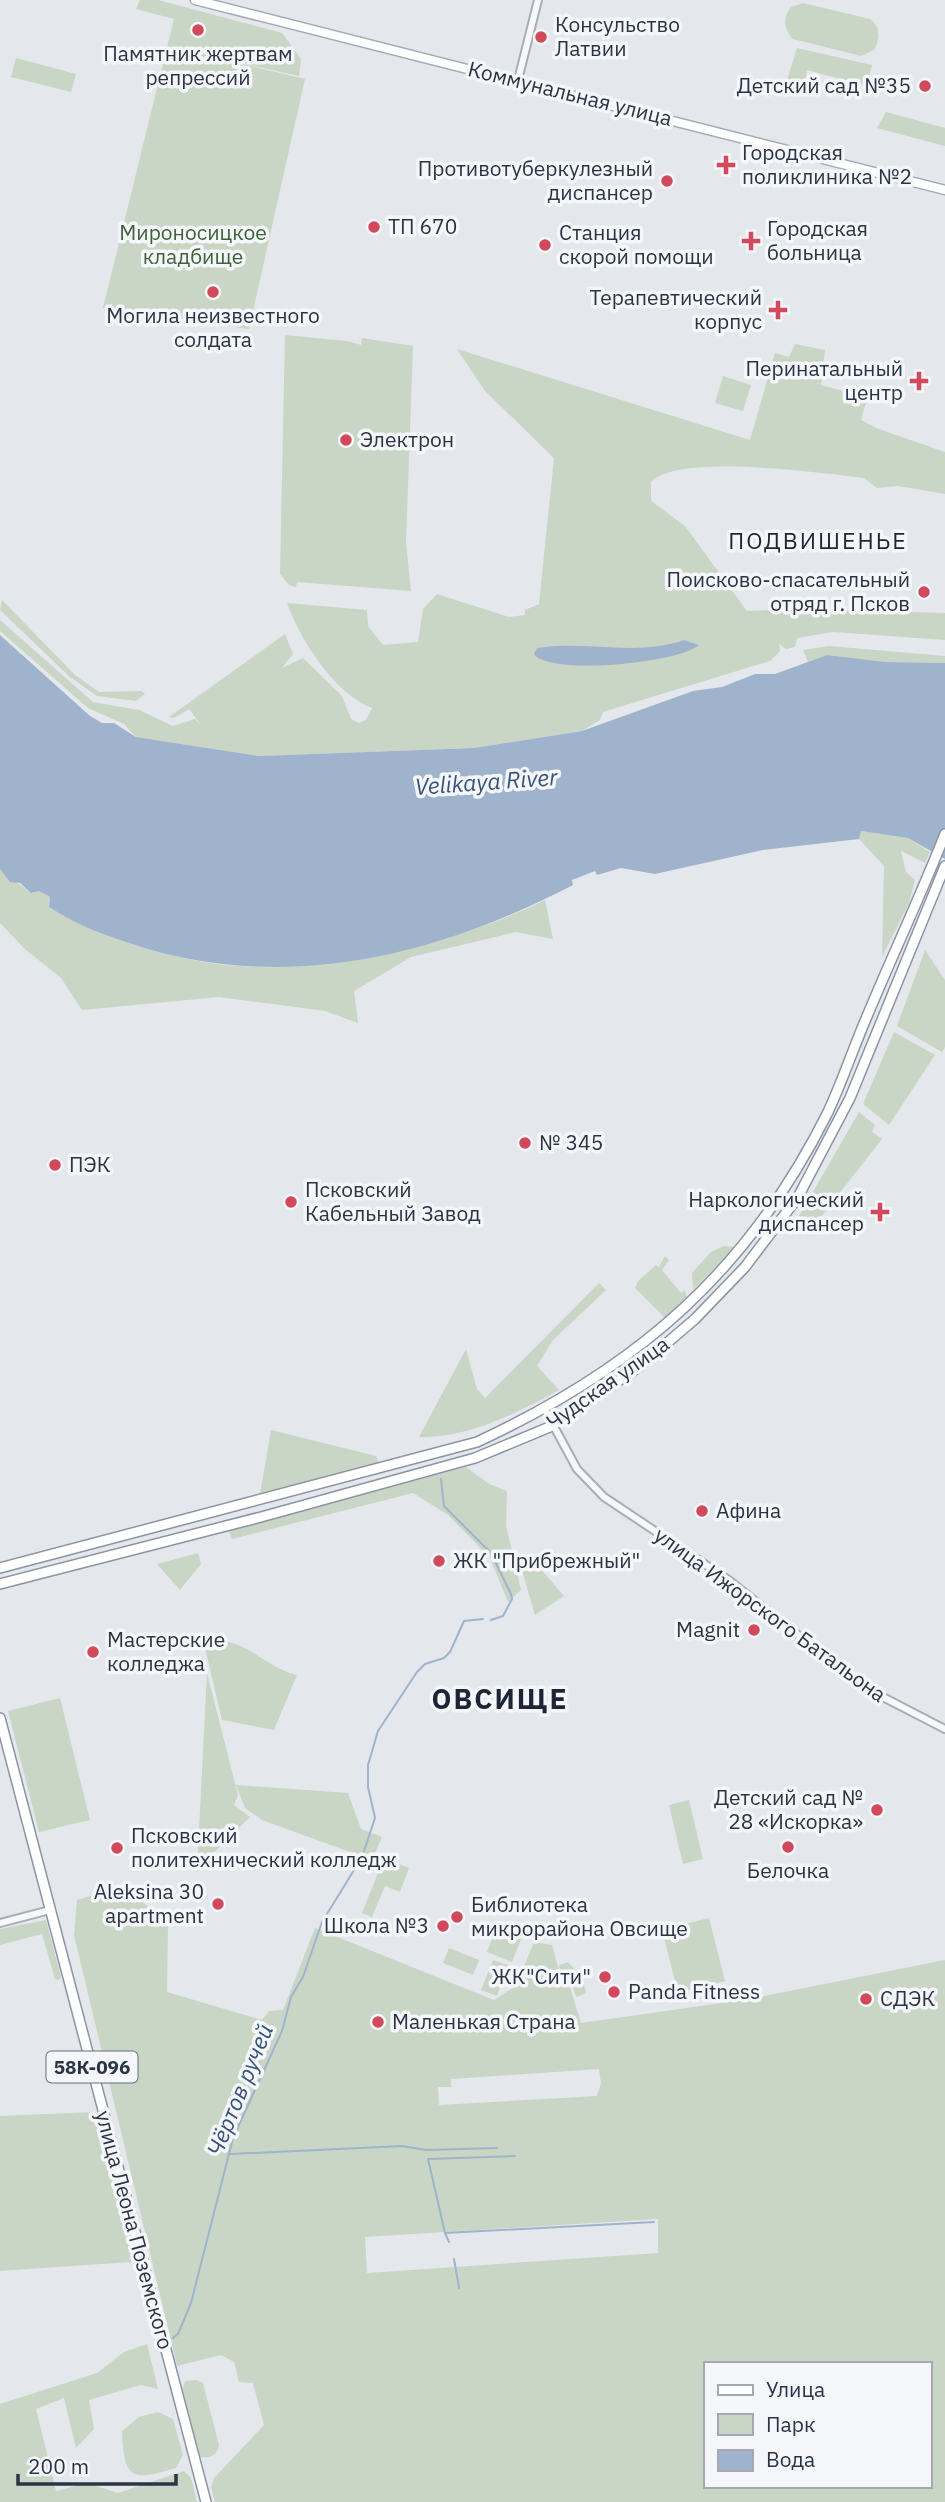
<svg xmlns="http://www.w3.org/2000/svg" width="945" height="2502" font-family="'IBM Plex Sans',sans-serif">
	<rect width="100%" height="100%" fill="#e4e7ec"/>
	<!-- green -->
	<path fill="#c9d6c5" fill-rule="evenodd" d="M140,0H158L282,33L301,59L299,76L218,58L305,79L249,329L103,308L174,19L136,9Z
		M803,3L870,19C881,27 880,39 874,50L861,56L793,39C783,29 783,17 791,7Z
		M797,48L872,65L867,86L807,70L804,87L786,83Z
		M16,58L76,74L71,92L11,77Z
		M886,112L945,128V146L877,128Z
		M285,335L347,341L361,345L362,338L413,346L406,543L411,591L297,582L296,587L289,585L280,574Z
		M795,344L825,350L821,385L851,393L852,397L866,402L861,420L876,428L945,452V494L898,486L877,488L864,478C822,473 678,453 651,482V501L685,526L747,611L769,610L781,604L793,613L800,608L798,604L809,609L945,613V640L833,632L797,638L795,647L786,649L779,644L780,651L770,661L603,712L600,720L582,731L474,748L259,756L136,737L124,724L88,708L0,631V620L93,702L139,710L173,726L195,719L201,725L189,709L174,718L169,717L285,634L293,654L282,668L303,658L342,696L351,719L359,723L366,720L372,708C335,694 300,640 287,603L367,610L368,626L383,645L418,642L423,609L437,594L509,617L525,615V610L539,604L554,458L485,391L457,349L750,440L775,353L789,357Z
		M723,376L751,385L743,411L715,403Z
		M2,600L75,675L99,692L142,691L145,694L136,701L97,696L70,677L0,610Z
		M829,646L945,656V663L886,662L827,655L808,662L803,650Z
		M861,831L908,838L930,852L925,863L901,851L906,872L915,880L909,903L882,957L884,866L859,839Z
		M0,869L31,893L39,891L50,897L49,907C74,923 98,933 127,942C230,978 315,972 420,945C462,934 505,920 545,900L553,939L516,932L411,957L354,991L358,1023L325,1011L219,997L82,1010L61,978L25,949L0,923Z
		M925,950L945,980V1047L942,1052L897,1026Z
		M894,1032L935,1055L889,1125L863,1104Z
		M859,1112L875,1125L872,1132L882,1139L813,1227L799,1216Z
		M723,1246L735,1247L693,1290L692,1273L711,1252Z
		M665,1256L669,1260L662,1270L681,1293L685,1290L687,1299L666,1319L635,1288L638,1281L656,1265L659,1267Z
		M599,1283L606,1290L553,1340L537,1366L559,1390C518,1413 466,1439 419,1437L466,1349L477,1389L485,1398Z
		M271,1430L376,1456L379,1464L260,1494Z
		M466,1467L489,1484L507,1491L506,1525L521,1590L508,1602L490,1558L448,1515L413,1493L232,1539L229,1531Z
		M198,1553L201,1564L180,1590L157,1564Z
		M518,1557L532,1559L564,1596L535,1615Z
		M224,1641C251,1645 270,1669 297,1675L274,1730L222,1720L205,1648Z
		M207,1673L238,1795L234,1805L250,1817L197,1869Z
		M60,1698L90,1820L39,1832L8,1711Z
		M236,1785L348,1793L361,1829L382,1837L372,1860L262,1820L245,1808Z
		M689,1800L703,1859L683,1864L669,1805Z
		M384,1858L409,1868L400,1892L385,1886L372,1917L362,1913Z
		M125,1886L168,1925L167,1992L262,2020L269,2011L283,2010L315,1928L494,2000L516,1986L534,1942L552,1945L564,1988L559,1965L568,1962L576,1971L577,1984H584L586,1993L576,1997L572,1985L566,1987H570L581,2023L750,1999L945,1960V2502H215L211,2487L214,2478L264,2425L253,2383L239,2382L234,2362L221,2355L177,2366L74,1935L77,1900ZM599,2069L601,2083L597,2096L439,2105L438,2087H451V2079ZM658,2219V2253L367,2273L365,2237ZM705,2364H929V2486H705Z
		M709,1918L725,1981L678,1993L662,1930Z
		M46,1920L61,1977L59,1980L55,1979L42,1934L0,1945V1929Z
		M496,1929L521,1939L512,1962L487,1952Z
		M449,1948L479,1960L473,1975L443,1963Z
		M493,1960L508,1965L497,1996L481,1990Z
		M96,2112L138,2258L130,2262L0,2271V2116Z
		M147,2344L158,2389L141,2385L89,2400L94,2429L76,2448L64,2398L36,2409L56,2491L87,2483L118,2493L184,2471L191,2478L197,2502H0V2404L97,2373L124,2352Z
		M196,2380L203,2383L219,2445C217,2456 210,2458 200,2457L182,2390L185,2381Z
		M158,2412L173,2419L183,2455L176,2468C132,2481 124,2481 122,2431L139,2417Z"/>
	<!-- water -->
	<path fill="#9fb4cc" d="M0,635L90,716L102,723H114L136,737L259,756L474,748L582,731L693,691L722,687L755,674H775L827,655L886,662L945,663V859L908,838L861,831L859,839L763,850L655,874L621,868L597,875L595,871L572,880L573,885C433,958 279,995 126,942C98,933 74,923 49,907L50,897L39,891L31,893L20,883L10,882L0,869Z
		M684,640L699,645C680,663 548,676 534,654L537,648C585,640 636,657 684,640Z"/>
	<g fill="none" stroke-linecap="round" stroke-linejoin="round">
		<!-- stream -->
		<path stroke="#9fb4cc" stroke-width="2" d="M441,1479L444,1506L491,1553L511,1594L512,1599L503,1616L491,1620
			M363,1854L375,1818L368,1787V1765L378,1731L417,1672L425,1664L444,1658L450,1652L464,1621L483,1619
			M230,2154L402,2146L426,2150L497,2148
			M445,2233L654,2222
			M449,2242L445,2233L428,2159L515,2156
			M454,2259L459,2288
			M173,2338L178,2334L191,2303L233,2138L282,2031L291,1997L303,1977L322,1922L359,1862"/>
		<defs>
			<path id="minor" d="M518,80L538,0
				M545,1410L577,1469L604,1497L730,1581L847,1674L879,1695L945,1729
				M0,1923L50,1910"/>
			<path id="major" d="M195,0L945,190"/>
			<path id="highway" d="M0,1568L477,1442C637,1368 749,1271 828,1112C843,1080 854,1046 868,1014C893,954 921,895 945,834
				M0,1584L261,1517L475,1458L552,1426L640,1366L695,1319L745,1267L798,1197L850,1098L945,866
				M0,1718L206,2502"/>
		</defs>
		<!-- minor casing -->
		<use href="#minor" stroke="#a9aeb7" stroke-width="10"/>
		<!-- major casing -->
		<use href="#major" stroke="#a3abb8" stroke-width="11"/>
		<!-- highway casing -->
		<use href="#highway" stroke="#8b94a3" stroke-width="12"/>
		<!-- minor -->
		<use href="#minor" stroke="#f7f8fa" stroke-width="6"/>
		<!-- major -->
		<use href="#major" stroke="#fff" stroke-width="8"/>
		<!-- highway -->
		<use href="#highway" stroke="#fff" stroke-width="9"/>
	</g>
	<!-- markers -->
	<g fill="#d1495b" stroke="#f4f6f9" stroke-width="2.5">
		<circle cx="198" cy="30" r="7"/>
		<circle cx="541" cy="37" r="7"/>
		<circle cx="925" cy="86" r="7"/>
		<path d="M722.5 154.5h7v7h7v7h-7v7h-7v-7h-7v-7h7z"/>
		<circle cx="667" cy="181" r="7"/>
		<circle cx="374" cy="227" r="7"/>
		<path d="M747.5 230.5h7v7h7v7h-7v7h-7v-7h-7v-7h7z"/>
		<circle cx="545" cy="245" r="7"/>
		<circle cx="213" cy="292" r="7"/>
		<path d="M774.5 299.5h7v7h7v7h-7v7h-7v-7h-7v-7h7z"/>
		<path d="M915.5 370.5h7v7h7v7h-7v7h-7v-7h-7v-7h7z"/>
		<circle cx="346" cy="440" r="7"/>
		<circle cx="924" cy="592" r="7"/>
		<circle cx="525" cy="1143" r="7"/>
		<circle cx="55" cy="1165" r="7"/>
		<circle cx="291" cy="1202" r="7"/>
		<path d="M876.5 1201.5h7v7h7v7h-7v7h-7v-7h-7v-7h7z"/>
		<circle cx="702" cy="1511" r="7"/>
		<circle cx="439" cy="1561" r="7"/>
		<circle cx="754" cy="1630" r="7"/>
		<circle cx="93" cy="1652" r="7"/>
		<circle cx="877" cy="1810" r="7"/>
		<circle cx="788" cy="1847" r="7"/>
		<circle cx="117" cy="1848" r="7"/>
		<circle cx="218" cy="1904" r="7"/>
		<circle cx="457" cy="1917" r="7"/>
		<circle cx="443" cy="1926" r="7"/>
		<circle cx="605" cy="1977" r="7"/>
		<circle cx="614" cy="1992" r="7"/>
		<circle cx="866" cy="1999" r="7"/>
		<circle cx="378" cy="2022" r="7"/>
	</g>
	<g text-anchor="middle" stroke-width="7" stroke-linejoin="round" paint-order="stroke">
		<!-- shield labels -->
		<rect fill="#f4f6f9" stroke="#676e7b" stroke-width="2" x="46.5" y="2051.5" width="91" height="31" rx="5"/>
		<g font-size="19" font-weight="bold" fill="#2b3445">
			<text x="92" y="2074">58К-096</text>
		</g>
		<!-- poi labels -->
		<g font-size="21" fill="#2b3445" stroke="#f4f6f9" text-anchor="start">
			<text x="555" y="32">Консульство<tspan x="555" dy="24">Латвии</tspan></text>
			<text x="198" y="61" text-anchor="middle">Памятник жертвам<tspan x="198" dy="24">репрессий</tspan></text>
			<text x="911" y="93" text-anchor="end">Детский сад №35</text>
			<text x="742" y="160">Городская<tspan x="742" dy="24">поликлиника №2</tspan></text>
			<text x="653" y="176" text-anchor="end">Противотуберкулезный<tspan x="653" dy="24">диспансер</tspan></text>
			<text x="388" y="234">ТП 670</text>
			<text x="767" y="236">Городская<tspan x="767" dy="24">больница</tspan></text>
			<text x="559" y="240">Станция<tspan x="559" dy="24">скорой помощи</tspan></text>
			<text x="762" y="305" text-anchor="end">Терапевтический<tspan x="762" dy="24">корпус</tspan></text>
			<text x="213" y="323" text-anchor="middle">Могила неизвестного<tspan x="213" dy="24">солдата</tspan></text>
			<text x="903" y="376" text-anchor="end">Перинатальный<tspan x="903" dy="24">центр</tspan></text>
			<text x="360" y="447">Электрон</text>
			<text x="910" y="587" text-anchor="end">Поисково-спасательный<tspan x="910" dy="24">отряд г. Псков</tspan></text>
			<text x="539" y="1150">№ 345</text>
			<text x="69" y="1172">ПЭК</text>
			<text x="305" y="1197">Псковский<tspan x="305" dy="24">Кабельный Завод</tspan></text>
			<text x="864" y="1207" text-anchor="end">Наркологический<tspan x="864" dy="24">диспансер</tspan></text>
			<text x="716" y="1518">Афина</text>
			<text x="453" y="1568">ЖК "Прибрежный"</text>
			<text x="740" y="1637" text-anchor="end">Magnit</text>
			<text x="107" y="1647">Мастерские<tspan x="107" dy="24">колледжа</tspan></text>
			<text x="863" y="1805" text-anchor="end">Детский сад №<tspan x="863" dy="24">28 «Искорка»</tspan></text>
			<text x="131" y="1843">Псковский<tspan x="131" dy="24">политехнический колледж</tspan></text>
			<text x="788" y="1878" text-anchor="middle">Белочка</text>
			<text x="204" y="1899" text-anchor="end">Aleksina 30<tspan x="204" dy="24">apartment</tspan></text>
			<text x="471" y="1912">Библиотека<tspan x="471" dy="24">микрорайона Овсище</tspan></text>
			<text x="429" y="1933" text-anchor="end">Школа №3</text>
			<text x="591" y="1984" text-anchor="end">ЖК"Сити"</text>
			<text x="628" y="1999">Panda Fitness</text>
			<text x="880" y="2006">СДЭК</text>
			<text x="392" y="2029">Маленькая Страна</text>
		</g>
		<!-- street labels -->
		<g font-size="21" fill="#2b3445" stroke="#f4f6f9">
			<text transform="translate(570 94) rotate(14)" y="7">Коммунальная улица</text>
			<text transform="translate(608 1383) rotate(-35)" y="7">Чудская улица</text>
			<text transform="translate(770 1615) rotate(36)" y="7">улица Ижорского Батальона</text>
			<text transform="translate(134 2230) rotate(75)" y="7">улица Леона Поземского</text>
		</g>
		<!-- park labels -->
		<g font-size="21" fill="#3f6138" stroke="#f4f6f9">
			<text x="193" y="240">Мироносицкое<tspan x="193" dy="24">кладбище</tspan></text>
		</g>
		<!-- neighbourhood labels -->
		<g font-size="23" letter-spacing="2" fill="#1d2536" stroke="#f4f6f9">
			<text x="818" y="549">ПОДВИШЕНЬЕ</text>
		</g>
		<!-- water labels -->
		<g font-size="23" font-style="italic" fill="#34527a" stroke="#f4f6f9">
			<text transform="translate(486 782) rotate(-4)" y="8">Velikaya River</text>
			<text transform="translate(240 2090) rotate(-68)" y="8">Чёртов ручей</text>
		</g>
		<!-- district labels -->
		<g font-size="28" font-weight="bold" letter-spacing="2" fill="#1d2536" stroke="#f4f6f9">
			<text x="500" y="1709">ОВСИЩЕ</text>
		</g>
	</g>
	<!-- legend -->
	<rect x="704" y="2362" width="228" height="126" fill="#f4f6f9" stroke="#a4a8b1" stroke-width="2"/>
	<rect x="718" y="2385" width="35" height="10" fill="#ffffff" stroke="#a4a8b1" stroke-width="2"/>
	<text x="766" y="2397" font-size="21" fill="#2b3445">Улица</text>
	<rect x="718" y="2414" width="35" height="21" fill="#c9d6c5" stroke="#a4a8b1" stroke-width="2"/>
	<text x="766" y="2432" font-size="21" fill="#2b3445">Парк</text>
	<rect x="718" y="2450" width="35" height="21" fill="#9fb4cc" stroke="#a4a8b1" stroke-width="2"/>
	<text x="766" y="2467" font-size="21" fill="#2b3445">Вода</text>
	<!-- scale -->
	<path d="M18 2474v10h158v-10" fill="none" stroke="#2b3445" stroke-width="3.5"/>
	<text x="28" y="2474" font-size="21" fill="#2b3445" stroke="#f4f6f9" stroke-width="5" paint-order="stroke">200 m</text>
</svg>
